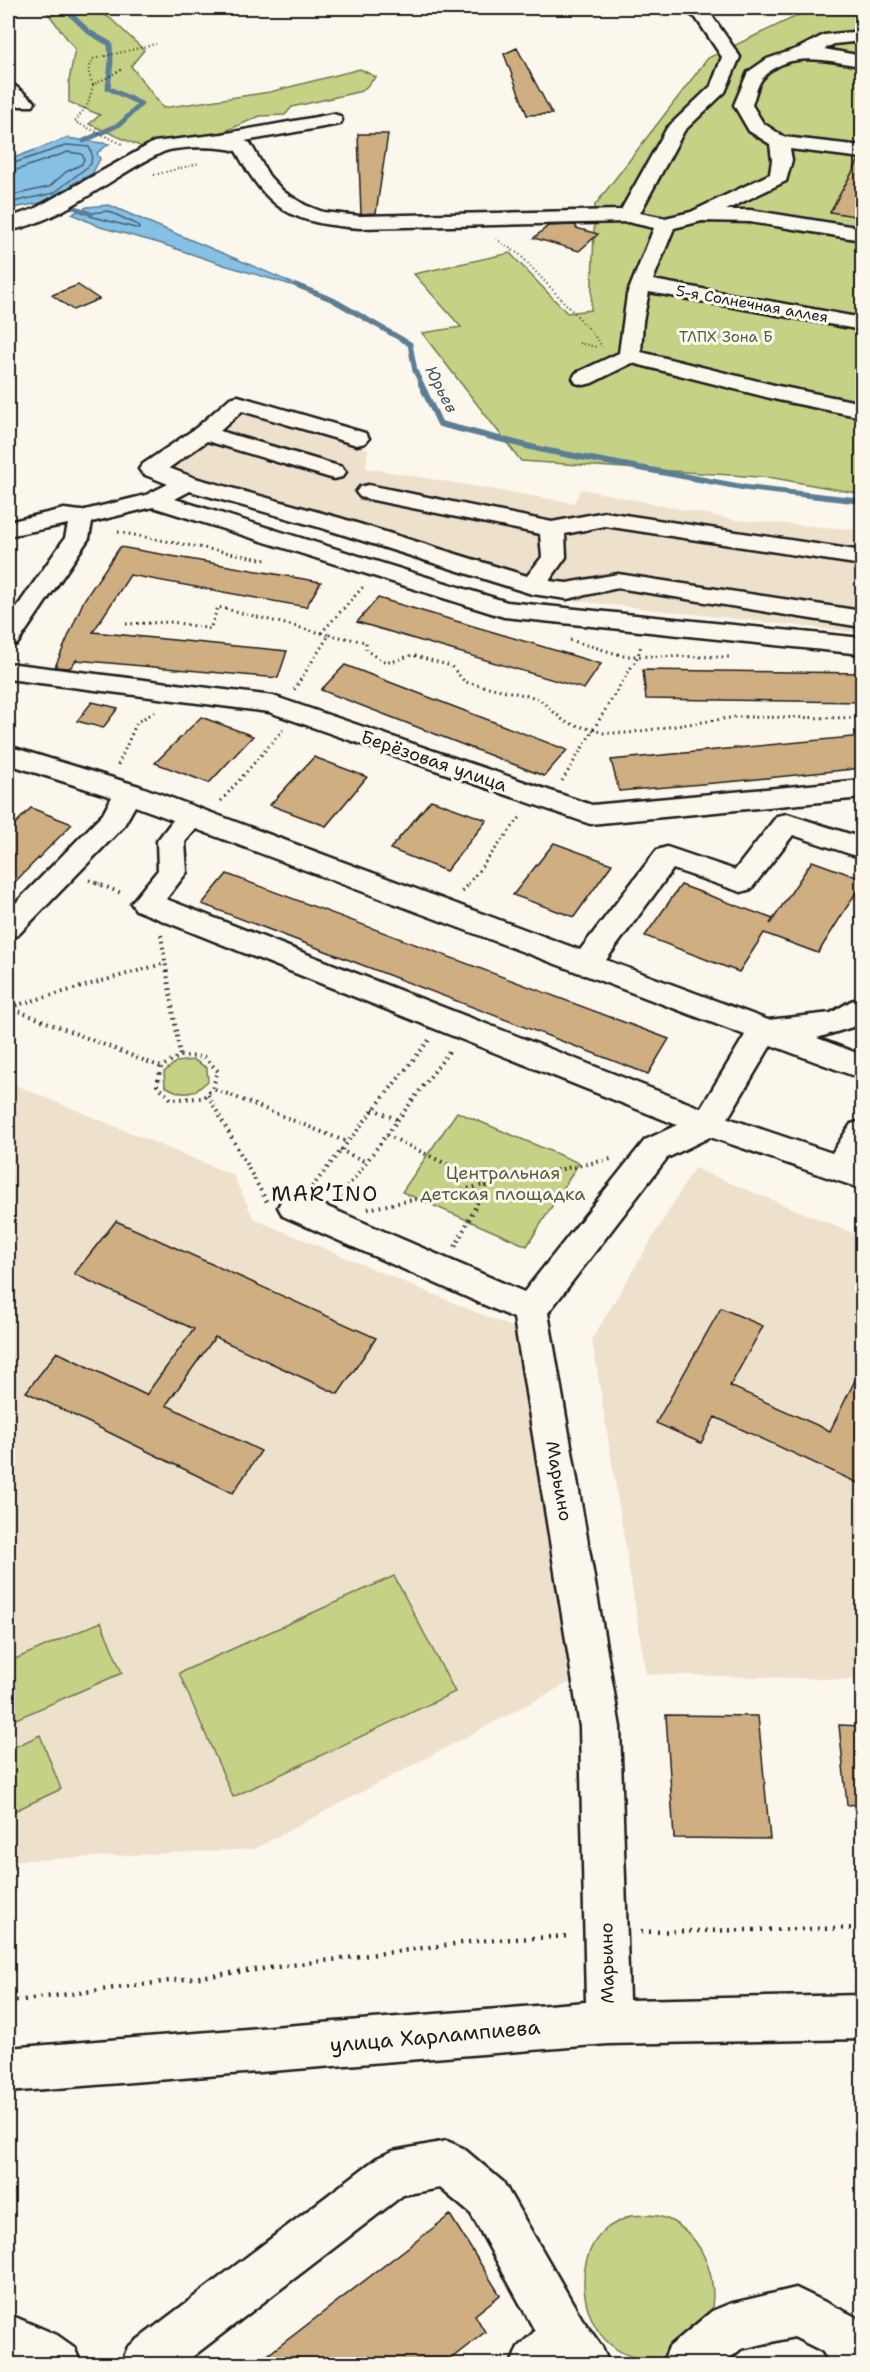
<svg xmlns="http://www.w3.org/2000/svg" width="870" height="2372" font-family="'Shantell Sans',sans-serif">
	<rect width="100%" height="100%" fill="#fbf7ec"/>
	<filter id="ink" filterUnits="userSpaceOnUse"><feTurbulence type="fractalNoise" baseFrequency=".0167" numOctaves="2"/><feDisplacementMap in="SourceGraphic" scale="12" xChannelSelector="R" yChannelSelector="G"/><feConvolveMatrix kernelMatrix="1 2 1 2 8 2 1 2 1" color-interpolation-filters="sRGB"/></filter>
	<g filter="url(#ink)">
		<!-- built -->
		<path fill="#eee1cc" d="M217,406L368,449L366,468L574,503L581,489L735,520L862,530V633L541,597L136,475Z
			M8,1082L233,1175L254,1219L514,1328L572,1681L254,1849L8,1861Z
			M694,1168L862,1237V1680L646,1674L592,1339Z"/>
		<!-- green -->
		<path fill="#c5d285" stroke="#707750" stroke-width="1.5" d="M44,8H92L110,18L144,50L131,66L163,108L270,92L360,69L376,77L362,91L292,107L285,115L260,116L221,133L142,147L89,124L100,115L69,102V81L75,49Z
			M844,8H862V494L774,478L521,461L422,333L461,327L414,274L510,253L567,313L591,310L595,205L708,58L803,13Z
			M194,1060L207,1068L208,1081C192,1096 184,1097 165,1086L164,1072L176,1062Z
			M457,1112L579,1163L527,1246L402,1192Z
			M394,1576L455,1692L233,1797L179,1673Z
			M101,1622L122,1673L16,1719L8,1695V1662Z
			M40,1735L61,1789L8,1814V1750Z
			M630,2216C639,2216 650,2214 658,2216C700,2226 721,2279 710,2317C706,2328 676,2351 667,2360C646,2360 627,2359 611,2345C579,2319 573,2256 606,2229C613,2223 623,2220 630,2216Z"/>
		<!-- water -->
		<path fill="#86c0e5" stroke="#5c7e95" stroke-width="1.5" d="M67,138L109,144L97,153L100,159L92,174L74,183L55,200L8,209V160Z
			M109,205C174,234 240,259 305,289L224,265L159,243L100,227L72,214L87,207Z"/>
		<g fill="none" stroke-linecap="round" stroke-linejoin="round">
			<!-- shore -->
			<path stroke="#465e6c" stroke-width="1.5" d="M8,165L68,145L89,147L92,154L91,164L54,193L8,203
				M8,173L68,152L82,154L84,159L82,164L66,172L49,187L8,196
				M108,211L138,225L139,229L90,216L92,213Z"/>
			<!-- stream-far1 -->
			<path stroke="#5c7e95" stroke-width="5" d="M64,8L89,32L110,44L111,62L108,88L141,104L120,124L84,141
				M71,206L91,214
				M296,285L333,300L410,344L415,371L422,385"/>
			<!-- stream -->
			<path stroke="#5c7e95" stroke-width="6" d="M421,384L440,424L543,450L747,488L862,501"/>
		</g>
		<!-- building -->
		<path fill="#cfae82" stroke="#1c1c1c" stroke-width="1.5" d="M517,48L552,114L527,115L504,54Z
			M358,134H388L376,213L361,214Z
			M859,160H862V200L854,216L830,212Z
			M576,225V228L598,234L579,251L534,238L548,226Z
			M78,285L99,299L73,310L52,295Z
			M120,547L321,582L306,607L130,575L93,632L287,651L278,678L76,660L70,668L55,667L84,600Z
			M378,598L500,634L601,664L584,689L357,622Z
			M345,665L465,711L567,750L544,776L321,690Z
			M643,670L862,673V702L646,699Z
			M92,702L118,708L103,728L77,721Z
			M201,717L253,736L209,783L155,763Z
			M862,736V768L738,781L619,791L611,760Z
			M314,757L367,777L326,826L270,805Z
			M431,800L487,820L446,871L390,849Z
			M31,808L72,824L8,889V831Z
			M554,843L612,864L574,917L513,895Z
			M812,861L862,879V883L818,953L764,933L739,972L645,936L681,885L773,919L770,924Z
			M227,874L669,1039L648,1074L202,904Z
			M116,1221L376,1338L338,1394L215,1337L166,1405L261,1451L233,1493L26,1392L57,1352L146,1395L194,1329L74,1274Z
			M721,1308L763,1326L730,1386L830,1431L862,1366V1485L715,1417L701,1443L656,1423Z
			M666,1715L758,1716L770,1839L674,1838Z
			M839,1725L862,1726V1804L847,1805Z
			M450,2215L500,2295L475,2315L485,2332L444,2364H256Z"/>
		<g fill="none" stroke-linecap="round" stroke-linejoin="round">
			<defs>
				<path id="minor" d="M680,8H702L708,10L740,57L725,92L684,131L640,213L665,218L691,212L770,174L772,160L770,144L749,131L734,105L748,72L767,59L799,48L824,35L862,31V41L834,44L824,49L862,56V66C830,62 789,48 763,78C757,84 755,97 752,105L763,123L784,137L862,146V158L790,149L792,160L786,181L726,210H750L862,228V240L750,222L702,221L674,228L653,280L862,318V330L649,292L643,321L641,352L778,386L862,403V417L778,400L632,363L592,383L584,385L576,383L573,378L576,373L619,353L627,295L654,228L628,222L360,228C291,223 269,211 236,151C220,146 179,146 163,152C111,176 65,220 8,231V218L34,209L154,142L222,134L333,114L340,116L342,120L340,124L245,141L250,143L269,176L284,192L305,205L323,212L360,216L621,210L667,128L711,86L722,57L696,18Z
					M8,84L15,86L35,102L33,106H19L8,98Z
					M238,396L365,433L369,438L365,443L357,445L242,411L220,431L342,467L346,472L342,477L334,479L207,441L169,468L195,478L340,518L527,576L542,557L540,534L368,499L360,497L356,492L360,487L368,485L552,522L605,512L862,551V565L605,526L565,534L566,557L549,581L567,583L618,574L862,611V627L618,588L567,599L532,594L322,528L190,491L175,499L507,602L862,638V654L504,617L153,507L92,522L89,538L17,644L8,646V620L65,538L68,524L8,536V522L64,509L81,511L146,495L168,484L143,474L139,469L143,464L196,428L230,398Z
					M8,663L273,696L592,805L862,780V798L590,824L269,712L8,679Z
					M8,746L139,786L580,950L657,850L667,847L735,870L777,816L787,814L862,838V858L793,835L751,889L741,892L673,869L606,960L768,1020L831,1013L851,1001L862,998V1024L817,1038L862,1055V1079L771,1045L728,1118L832,1153L851,1124L862,1121L861,1163H862V1189L710,1137L667,1158L548,1313L620,1727L629,2000L862,1995V2039L608,2044L8,2092V2048L586,2002L580,1727L514,1318L283,1216L278,1207L283,1198L295,1194L307,1198L524,1292L645,1140L677,1125L136,910L131,903L158,870L157,841L173,820L135,806L123,827L18,935L8,938V911L103,814L112,797L8,764ZM196,829L745,1035L701,1108L166,899L187,872L185,842Z
					M447,2141L463,2148L503,2182L582,2319L602,2347L609,2364H511L518,2347L535,2331L471,2214L440,2188L403,2195L183,2364H121L128,2347L377,2158L393,2151Z
					M796,2288L856,2317L862,2326V2364H831L822,2351L794,2337L741,2349L723,2364H662L669,2347L712,2311L729,2304Z
					M8,2314L57,2335L74,2347L81,2364H12L8,2362Z"/>
			</defs>
			<!-- minor casing -->
			<use href="#minor" stroke="#1c1c1c" stroke-width="5"/>
			<!-- path-far3 -->
			<path stroke="#1c1c1c" stroke-width="2" stroke-dasharray="1 3" stroke-linecap="butt" d="M121,70L93,85L88,104L75,122L122,144
				M93,85L88,71L93,59L156,44
				M154,175L200,163
				M496,239L520,255L592,332L602,347
				M579,343L596,347"/>
			<!-- path-far2 -->
			<path stroke="#1c1c1c" stroke-width="3" stroke-dasharray="1.5 4" stroke-linecap="butt" d="M118,532L267,560
				M126,624L173,622L210,629L218,607L329,635L294,690
				M321,633L363,587
				M329,635L366,642V650L382,661H394L412,655L451,666L465,682L538,698L565,722L604,733H628L736,717L862,718
				M570,640L624,656L732,657
				M118,765L137,722L155,712
				M562,781L638,656L641,645
				M221,801L283,730
				M89,880L100,884
				M468,884L522,815"/>
			<!-- path-far1 -->
			<path stroke="#1c1c1c" stroke-width="4" stroke-dasharray="1.5 4.5" stroke-linecap="butt" d="M96,883L121,893
				M462,892L469,883
				M161,935L180,1056
				M8,1007L161,1067
				M10,1007L166,963
				M180,1056L204,1057L218,1071L212,1089L203,1098L171,1099L157,1085L161,1067Z
				M215,1089L347,1142
				M208,1095L267,1202
				M373,1109L398,1120
				M387,1135L487,1184L455,1247
				M340,1150L366,1162
				M312,1187L429,1040
				M340,1197L451,1049
				M368,1209L611,1159"/>
			<!-- path -->
			<path stroke="#1c1c1c" stroke-width="4.5" stroke-dasharray="2 6" stroke-linecap="butt" d="M641,1932L862,1928
				M8,2002L477,1941L571,1936"/>
			<!-- minor -->
			<use href="#minor" fill="#fbf7ec" fill-rule="evenodd"/>
		</g>
	</g>
	<g text-anchor="middle" stroke-width="6" stroke-linejoin="round" paint-order="stroke">
		<!-- far-street labels -->
		<g font-size="15" fill="#1c1c1c" stroke="#fbf7ec">
			<text transform="translate(752 304) rotate(10)" y="5">5-я Солнечная аллея</text>
		</g>
		<!-- far-park labels -->
		<g font-size="15" fill="#575c41" stroke="#fbf7ec">
			<text x="726" y="342">ТЛПХ Зона Б</text>
		</g>
		<!-- far-water labels -->
		<g font-size="16" font-style="italic" fill="#415562" stroke="#fbf7ec">
			<text transform="translate(442 389) rotate(63)" y="6">Юрьев</text>
		</g>
		<!-- street labels -->
		<g font-size="18" fill="#1c1c1c" stroke="#fbf7ec">
			<text transform="translate(434 761) rotate(19)" y="6">Берёзовая улица</text>
			<text transform="translate(559 1481) rotate(80)" y="6">Марьино</text>
			<text transform="translate(607 1963) rotate(-91)" y="6">Марьино</text>
		</g>
		<!-- park labels -->
		<g font-size="18" fill="#575c41" stroke="#fbf7ec">
			<text x="503" y="1179">Центральная<tspan x="503" dy="21">детская площадка</tspan></text>
		</g>
		<!-- quarter labels -->
		<g font-size="21" letter-spacing="1.5" fill="#1c1c1c" stroke="#fbf7ec">
			<text x="325" y="1201">MAR’INO</text>
		</g>
		<!-- near-street labels -->
		<g font-size="21" fill="#1c1c1c" stroke="#fbf7ec">
			<text transform="translate(435 2036) rotate(-5)" y="7">улица Харлампиева</text>
		</g>
	</g>
	<!-- margin -->
	<rect width="870" height="2372" fill="none" stroke="#fbf7ec" stroke-width="30"/>
	<rect x="15" y="15" width="840" height="2342" fill="none" stroke="#1c1c1c" stroke-width="2" filter="url(#ink)"/>
</svg>
